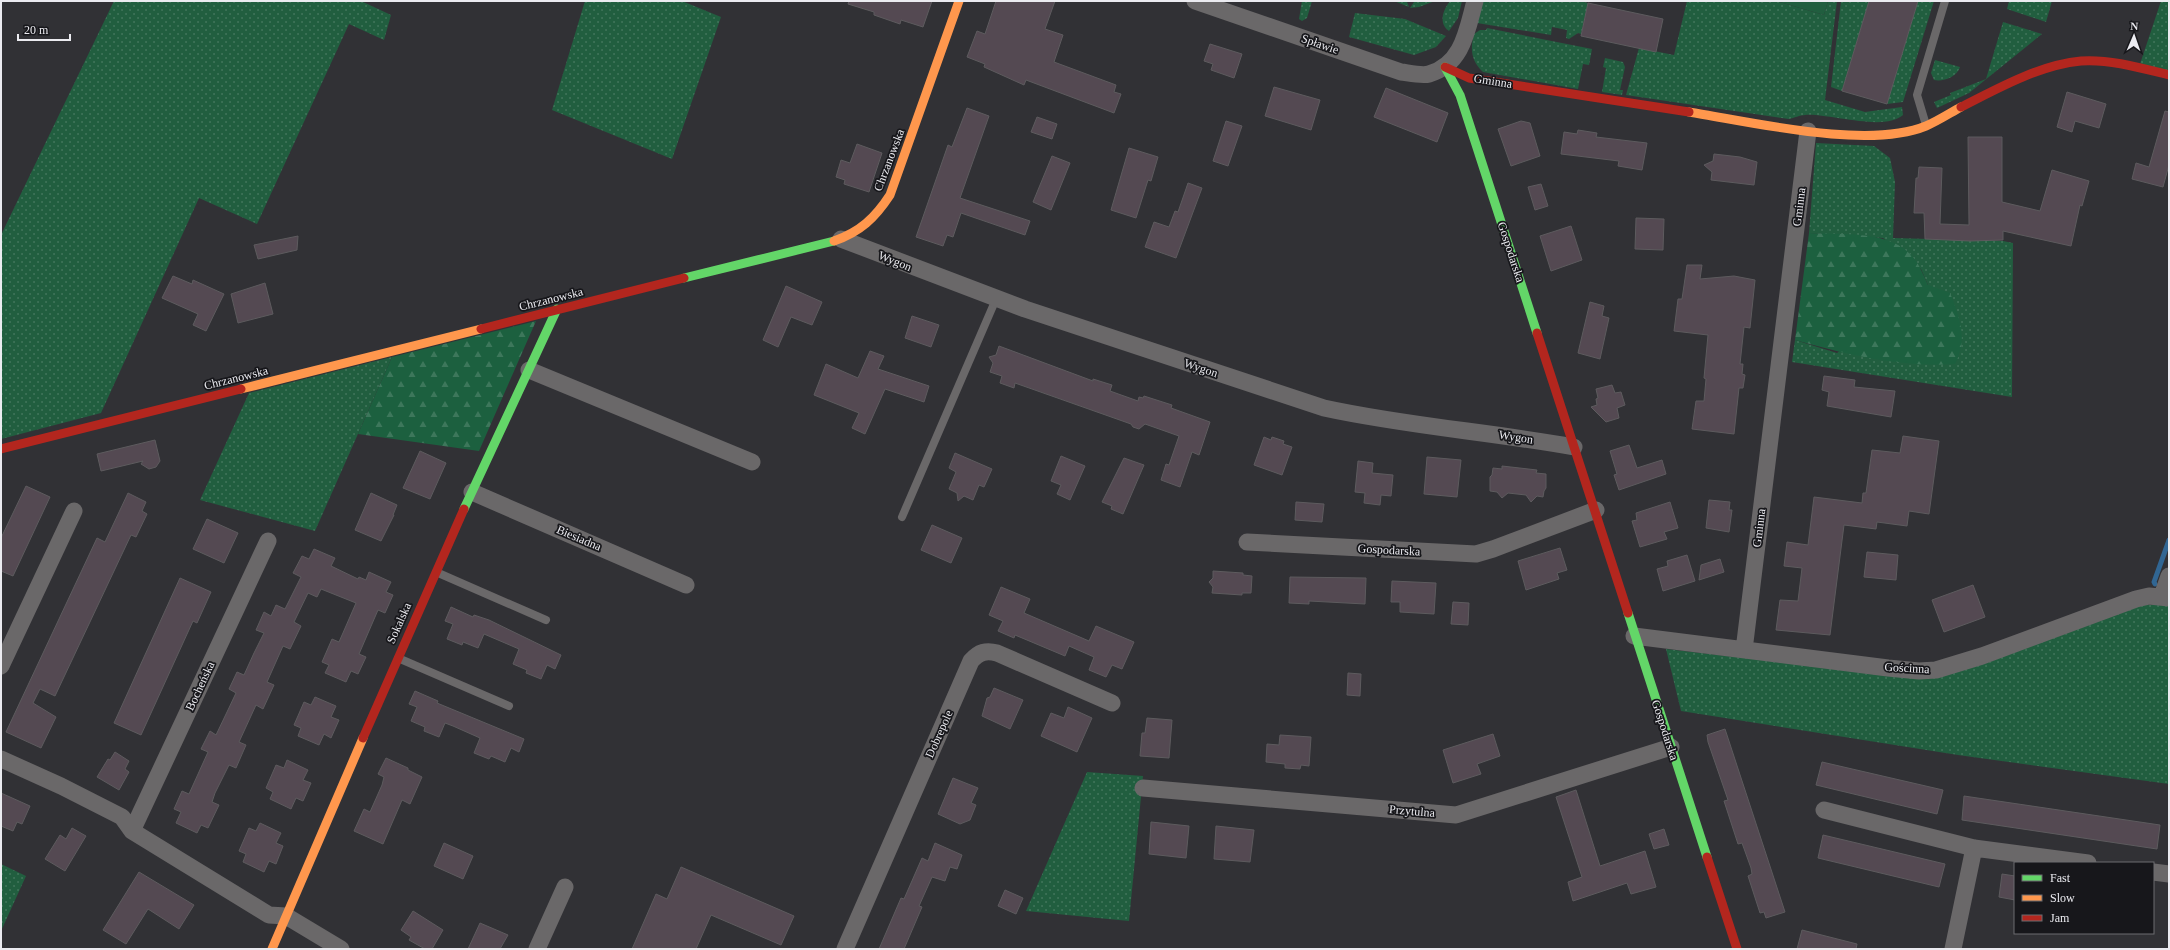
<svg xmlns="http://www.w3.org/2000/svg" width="2170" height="950" font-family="'Times New Roman',serif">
	<defs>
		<pattern id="grass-dots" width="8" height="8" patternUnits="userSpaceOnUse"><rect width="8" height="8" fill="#215e3f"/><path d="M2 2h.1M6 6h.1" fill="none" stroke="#41755b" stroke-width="1.8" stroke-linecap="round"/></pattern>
		<pattern id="forest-firs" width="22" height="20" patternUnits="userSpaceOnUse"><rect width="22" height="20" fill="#1c603f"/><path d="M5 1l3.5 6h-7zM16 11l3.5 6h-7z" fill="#3d775b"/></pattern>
	</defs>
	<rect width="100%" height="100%" fill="#313135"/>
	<!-- grass -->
	<path fill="url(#grass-dots)" d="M114,1H361L391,15L384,40L349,24L257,224L199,198L101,413L1,439V235Z
		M585,1H682L721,17L672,159L552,110Z
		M1302,1H1312L1307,18L1302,21L1299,19Z
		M1394,1H1435L1419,7L1410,8L1414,2H1407L1409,7Z
		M1450,1H1462L1458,18L1449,31C1438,23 1443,10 1450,1Z
		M1483,1H1580L1588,3L1581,34L1578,33L1569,39L1566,38L1567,30L1552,27L1551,35L1477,23Z
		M1687,1H1776L1824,15L1828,1H1837L1825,100L1865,112L1902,107L1903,115C1884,132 1829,113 1805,115C1800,115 1794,118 1789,119L1626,95L1639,48L1674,55Z
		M1841,1H1869L1842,91L1831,87Z
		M1918,1H1934L1903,102L1887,104Z
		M2009,1H2052L2046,22L2007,9Z
		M2161,1H2169V71L2140,64Z
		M1355,13L1405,19L1446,36L1436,47L1414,55L1349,37Z
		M2003,22L2042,34L1969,93L1937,108L1934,102L1951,95L1950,93L1986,79Z
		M1487,28L1592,49L1589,65L1583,64L1578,89L1483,72C1471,61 1470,49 1474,34L1480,30H1486Z
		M1605,58L1623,62L1625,67L1620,90H1623L1622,95L1602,92L1606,68L1603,67Z
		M1935,60L1960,67C1957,77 1943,82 1934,80L1931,73Z
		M1816,143L1874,146L1890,158L1895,182L1893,238L2003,241L2013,243L2012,397L1792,362L1795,340L1837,353L1928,285L1921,269L1883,238L1809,233Z
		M392,357L315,531L200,500L249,393Z
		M2141,605H2169V784L1958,755L1681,711L1666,649L1927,679L1943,676Z
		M1087,772L1143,776L1129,921L1026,911Z
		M1,864L26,876L1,931Z"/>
	<!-- forest -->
	<path fill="url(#forest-firs)" d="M1809,233C1840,235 1885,230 1909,253C1918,261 1923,274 1928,285L1950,293C1960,318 1968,340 1955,364C1904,368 1844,354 1795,340Z
		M536,321L479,451L358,434L392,357Z"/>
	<!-- pitch -->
	<path fill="#215e3f" d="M1776,1H1828L1824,15Z"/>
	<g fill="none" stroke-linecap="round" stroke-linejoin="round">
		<!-- stream -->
		<path stroke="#316693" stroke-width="5" d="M2155,584L2154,582L2169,540"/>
	</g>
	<!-- building -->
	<path fill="#544952" stroke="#5d5b5e" d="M849,1H932L923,27L901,20L900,24L874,15V12L848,4Z
		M996,1H1055L1045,29L1063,35L1054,62L1116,85L1114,92L1121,94L1114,113L1026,80L1024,85L984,67L985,64L967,57L977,31L985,34Z
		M1869,1H1918L1887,104L1842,91Z
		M1588,3L1663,19L1656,52L1581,36Z
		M1210,44L1242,54L1234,78L1211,70L1213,64L1204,61Z
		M1274,87L1320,100L1311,130L1265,116Z
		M1386,88L1448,113L1437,142L1374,117Z
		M2067,92L2106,104L2099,128L2075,121L2072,132L2057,127Z
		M967,108L989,116L960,198L1030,221L1025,235L961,213L953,237L947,235L943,246L916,237L948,145L952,147Z
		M2165,111L2169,112V165L2163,187L2132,179L2136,163L2149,167Z
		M1037,117L1057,124L1052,139L1031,132Z
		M1226,121L1242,126L1228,166L1213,161Z
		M1521,121L1530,123L1540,156L1511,166L1498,129Z
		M1578,130L1597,133L1596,137L1647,143L1642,170L1618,166L1619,161L1561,154L1564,132L1577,134Z
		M1968,137H2002V202L2040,211L2052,170L2089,181L2082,206L2080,205L2071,246L2003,231V240L1970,241L1925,239L1924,213H1914L1916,178H1918L1919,167L1942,168L1940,224L1969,225Z
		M857,144L882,153L869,192L844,184L845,180L836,177L841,160L850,163Z
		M1129,148L1158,157L1151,181L1148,180L1136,218L1111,210Z
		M1714,154L1740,157L1757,162L1754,185L1711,180L1712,172L1704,165L1713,161Z
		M1052,156L1070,163L1051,210L1033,202Z
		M1188,183L1202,188L1176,258L1145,247L1154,222L1169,227L1175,211L1178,212Z
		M1541,184L1548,206L1535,210L1528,187Z
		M1636,218L1664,219L1663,250L1635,249Z
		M1571,226L1582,260L1551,271L1540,236Z
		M298,236L297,250L258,259L254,245Z
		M1687,265H1702L1700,279L1734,276L1755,280L1750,328L1744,327L1740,364H1743L1742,374L1745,375L1743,388H1739L1734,434L1692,429L1696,401H1704L1706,379L1704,378L1708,335L1674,331L1678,299H1682Z
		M173,276L192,284L193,280L224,294L206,331L193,325L198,314L162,298Z
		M265,283L273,314L238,323L231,294Z
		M786,286L822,302L812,325L791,317L778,347L763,340Z
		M1590,302L1604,306L1602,316L1609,318L1600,359L1578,353Z
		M912,316L939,325L931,347L905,338Z
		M999,346L1093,381V379L1112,385L1110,391L1138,401L1139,397L1143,398L1144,396L1172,405L1171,408L1210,422L1199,455L1192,452L1180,487L1161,480L1166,464L1169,465L1179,436L1145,424L1139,429L1133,427L1131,424L1015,383L1014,388L1000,383L1002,376L990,372L993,363L989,357L996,355Z
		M870,351L884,356L878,369L929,386L924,402L885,389L865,434L852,428L859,413L814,395L826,364L858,378Z
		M1824,376L1855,380L1854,387L1895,391L1891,417L1827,406L1829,392L1822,390Z
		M1612,385L1615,393L1621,392L1625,405L1617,408L1619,418L1606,422L1591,407L1597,405L1596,399L1598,398L1596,389Z
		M1903,436L1939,441L1929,514L1909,511L1907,526L1877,522L1876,529L1844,525L1830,635L1776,630L1780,600L1798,601L1802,568L1784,566L1787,542L1808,545L1814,497L1862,503L1863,493H1866L1872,450L1900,453Z
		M1264,437L1271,440L1272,437L1284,441L1283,444L1292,447L1282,475L1254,465Z
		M155,440L160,461L156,467L149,469L141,464L143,461L101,471L97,454Z
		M1629,445L1637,468L1662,460L1666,474L1619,490L1614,475L1617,474L1610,451Z
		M420,451L446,463L430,499L403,488Z
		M955,453L992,469L984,487L979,485L973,500L964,496L958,501L957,493L949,489L956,472L949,468Z
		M1061,456L1085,466L1070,500L1057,494L1061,485L1051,481Z
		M1427,457L1461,460L1457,497L1424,494Z
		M1124,458L1144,465L1123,514L1111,509L1112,506L1102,502Z
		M1358,461L1373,463L1372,473L1393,475L1391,496L1381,495L1380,505L1364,503L1365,493L1355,492Z
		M1502,466L1537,470L1536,473L1546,474V488L1544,491L1543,497L1537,496L1531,502L1526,495L1508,493L1502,498L1497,492L1490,491V477L1492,475L1493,468L1502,469Z
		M26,486L50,497L13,576L1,571V538Z
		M128,493L146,502L142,511L147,514L136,537L131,535L55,696L40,689L33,703L56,717L41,748L6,732L97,538L105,542Z
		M371,493L397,505L393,515H394L381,541L355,530Z
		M1709,500L1730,502L1729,510H1732L1729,532L1706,528Z
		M1296,502L1324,504L1322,522L1295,520Z
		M1670,502L1678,528L1664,532L1667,539L1640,547L1632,521L1637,520L1636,513Z
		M207,519L238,533L224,563L193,549Z
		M932,525L962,538L951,563L921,550Z
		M1560,548L1567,570L1557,573L1559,579L1526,590L1518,561Z
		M314,549L335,558L331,566L358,579L359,577L366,580L369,572L391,582L386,592L393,595L385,613L378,610L359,654L366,657L358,674L351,671L346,682L325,673L329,665L322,662L332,639L339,642L356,603L321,589L317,597L308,593L294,622L301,626L290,649L283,646L267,682L274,685L263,709L256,705L239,742L246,745L236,768L229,765L215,793L212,802L219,805L208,828L201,825L197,833L176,823L181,812L174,809L182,791L189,794L208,752L201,749L210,731L216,735L227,712L236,693L229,689L237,672L244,675L254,653L264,633L256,630L264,612L271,616L276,605L285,609L301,577L293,573L302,556L309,559Z
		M1867,552L1898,555L1896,580L1864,577Z
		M1687,555L1695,581L1663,591L1657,569L1668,566L1667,561Z
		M1720,559L1724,572L1699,580L1701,565Z
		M1213,571L1243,573V575L1252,576L1251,593H1242V595L1212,593L1213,587L1209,582L1213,578Z
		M1290,577L1366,578L1365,604L1309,601V604L1289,603Z
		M180,578L211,592L197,623L193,621L141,735L114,723Z
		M1392,581L1436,583L1434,614L1400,612V602H1391Z
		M1973,585L1985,617L1944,632L1932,600Z
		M1001,587L1030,599L1024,613L1089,641L1096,626L1134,642L1122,669L1112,665L1106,677L1089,670L1094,657L1069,646L1065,656L1015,635L1014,638L998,631L1003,621L989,615Z
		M1453,602L1469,603L1468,625L1451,624Z
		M451,607L473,617L474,615L489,620L561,655L555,669L547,665L541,679L526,673L527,670L513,664L519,649L484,634L478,648L463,642L462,645L447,639L453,624L445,621Z
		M1348,673L1361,674L1360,696L1347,695Z
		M994,688L1023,700L1010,729L982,716L987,698L990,697Z
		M415,691L438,701L437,703L524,739L519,752L511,748L505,762L491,756L489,759L474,753L480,738L453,726L445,723L439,737L424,731L425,727L411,721L417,707L409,704Z
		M315,697L336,706L331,717L339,720L331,738L324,734L319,745L298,736L301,728L294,725L304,702L311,705Z
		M1068,707L1092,718L1077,752L1041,736L1051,713L1064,718Z
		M1147,718L1172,720L1169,758L1140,756L1142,733H1145Z
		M1725,729L1785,912L1766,918L1764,912L1760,913L1748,876L1752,874L1751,868L1742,843L1738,844L1724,801L1728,800L1708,742L1707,735Z
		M1493,734L1500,756L1477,764L1481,774L1453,783L1443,750Z
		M1280,735L1311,737L1309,766L1301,765L1300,769L1285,768V764L1266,762L1267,744L1279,745Z
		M115,752L129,761L125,769L129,772L119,790L97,777L108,759L110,760Z
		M386,758L408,768V770L422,777L410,804L402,800L383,844L354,831L364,809L370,812L382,785L384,777L378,774Z
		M287,760L308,770L303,780L311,783L303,801L296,798L291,809L270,799L273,792L266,788L276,765L284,768Z
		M1822,762L1943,790L1937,814L1816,785Z
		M953,778L978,788L971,803L976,805L970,820L960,824L938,814Z
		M1576,790L1600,866L1645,851L1656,887L1631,894L1627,883L1573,901L1568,882L1582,877L1556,797Z
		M1,793L30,806L22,824L17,822L13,831L1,826Z
		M1964,796L2160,825L2157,849L1962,820Z
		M1151,822L1189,826L1186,858L1149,854Z
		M260,823L281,833L276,843L283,846L276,864L269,861L264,872L243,862L246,854L239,851L249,828L256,831Z
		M1216,826L1254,830L1250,862L1214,859Z
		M72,828L86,836L65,871L45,859L60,835L66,839Z
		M1664,829L1669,845L1654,849L1649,834Z
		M1823,835L1945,864L1939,887L1818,858Z
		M444,843L473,856L463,879L434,866Z
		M935,843L962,855L957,869L950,867L945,881L932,877L919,906L922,907L904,949H879L901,898L904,899L922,858L928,861Z
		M681,867L794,916L781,945L711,915L696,949H632L656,894L667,899Z
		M139,872L194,905L179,929L148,909L126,944L103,930Z
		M2002,874L2015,876V900L1999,897Z
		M1005,890L1023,898L1016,914L998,906Z
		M413,911L443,930L432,949H425L409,940L411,937L401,930Z
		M480,923L508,935L500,949H468Z
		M1802,930L1857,944L1856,949H1797Z"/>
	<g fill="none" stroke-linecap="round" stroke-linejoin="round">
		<!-- lane -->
		<path stroke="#6a6869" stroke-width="8" d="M1926,125L1917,95L1945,1
			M902,517L996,299
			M436,572L546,620
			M398,658L509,706"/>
		<!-- street -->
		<path stroke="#6a6869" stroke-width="17" d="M1195,1L1401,72C1409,73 1422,76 1429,74C1463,64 1467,30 1475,1
			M841,239L1025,309L1324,408C1406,426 1491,432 1574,447
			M529,370L752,462
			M472,492L686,585
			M1247,542L1476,554L1493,549L1596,510
			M2162,596L2169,576
			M1634,636L1888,668L1919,671L1936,670L1982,656L2136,599L2149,596L2169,598
			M1744,650L1808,131
			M1,666L74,511
			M1,759L61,786L122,817L132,831L269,915L286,916L341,949
			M1143,788L1456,815L1671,747
			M1824,810L1974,848L2088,863
			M132,831L268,541
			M2153,872L2169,874
			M537,949L565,887
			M845,949L971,661C979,652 986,650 997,653L1112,703
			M1953,949L1974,848"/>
		<!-- fast -->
		<path stroke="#63d668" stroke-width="9" d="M1445,67L1460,95L1537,333
			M684,278L834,241
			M464,509L557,309
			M1628,613L1707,857"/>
		<!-- slow -->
		<path stroke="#ff974d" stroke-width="9" d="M1689,112C1752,122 1868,150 1926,126C1938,121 1950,113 1961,107
			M834,241C860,232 875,218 890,195L959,1
			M241,389L481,329
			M272,949L363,738"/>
		<!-- jam -->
		<path stroke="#b3261e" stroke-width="9" d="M1445,67L1469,78L1689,112
			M1961,107C1999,88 2039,65 2081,61C2110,59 2141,68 2169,75
			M481,329L684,278
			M1537,333L1628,613
			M1,449L241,389
			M363,738L464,509
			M1707,857L1737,949"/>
	</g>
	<g text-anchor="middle" stroke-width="3.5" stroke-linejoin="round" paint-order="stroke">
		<!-- street labels -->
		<g font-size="12" fill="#ebebf0" stroke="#17171b">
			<text transform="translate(1320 44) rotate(19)" y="4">Spławie</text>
			<text transform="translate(1493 81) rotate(9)" y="4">Gminna</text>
			<text transform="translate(889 160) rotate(-69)" y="4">Chrzanowska</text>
			<text transform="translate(1799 207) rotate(-83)" y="4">Gminna</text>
			<text transform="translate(1511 252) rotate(72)" y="4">Gospodarska</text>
			<text transform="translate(895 261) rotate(22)" y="4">Wygon</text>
			<text transform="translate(551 299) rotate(-14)" y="4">Chrzanowska</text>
			<text transform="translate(1201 368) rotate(19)" y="4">Wygon</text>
			<text transform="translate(236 378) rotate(-14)" y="4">Chrzanowska</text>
			<text transform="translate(1516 437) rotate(9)" y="4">Wygon</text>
			<text transform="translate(1759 528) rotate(-83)" y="4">Gminna</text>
			<text transform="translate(579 538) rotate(23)" y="4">Biesiadna</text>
			<text transform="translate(1389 550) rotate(3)" y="4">Gospodarska</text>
			<text transform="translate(399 623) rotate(-66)" y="4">Sokalska</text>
			<text transform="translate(1907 668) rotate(3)" y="4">Gościnna</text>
			<text transform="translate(200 686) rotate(-65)" y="4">Bocheńska</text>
			<text transform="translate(1665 730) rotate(72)" y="4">Gospodarska</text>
			<text transform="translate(939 734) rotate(-66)" y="4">Dobrepole</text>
			<text transform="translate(1412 811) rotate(5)" y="4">Przytulna</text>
		</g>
	</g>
	<!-- border -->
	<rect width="2170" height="950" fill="none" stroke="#ebebf0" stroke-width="4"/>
	<!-- legend -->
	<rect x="2014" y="862" width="140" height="72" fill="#17171b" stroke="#6c6c70"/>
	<rect x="2022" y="875" width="20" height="6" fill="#63d668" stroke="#6c6c70"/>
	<text x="2050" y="882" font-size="12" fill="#ebebf0">Fast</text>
	<rect x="2022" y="895" width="20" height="6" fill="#ff974d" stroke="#6c6c70"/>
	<text x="2050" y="902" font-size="12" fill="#ebebf0">Slow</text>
	<rect x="2022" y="915" width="20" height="6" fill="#b3261e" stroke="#6c6c70"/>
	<text x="2050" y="922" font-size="12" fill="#ebebf0">Jam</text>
	<!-- north arrow -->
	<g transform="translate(2134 36) rotate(2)" stroke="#17171b" stroke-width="3" paint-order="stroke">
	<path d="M0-3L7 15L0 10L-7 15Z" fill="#ebebf0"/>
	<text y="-6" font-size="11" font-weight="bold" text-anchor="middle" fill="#ebebf0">N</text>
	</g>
	<!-- scale -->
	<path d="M18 34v6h52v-6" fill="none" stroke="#ebebf0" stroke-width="2"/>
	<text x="24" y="34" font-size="12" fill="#ebebf0" stroke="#17171b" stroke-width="3" paint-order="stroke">20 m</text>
</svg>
